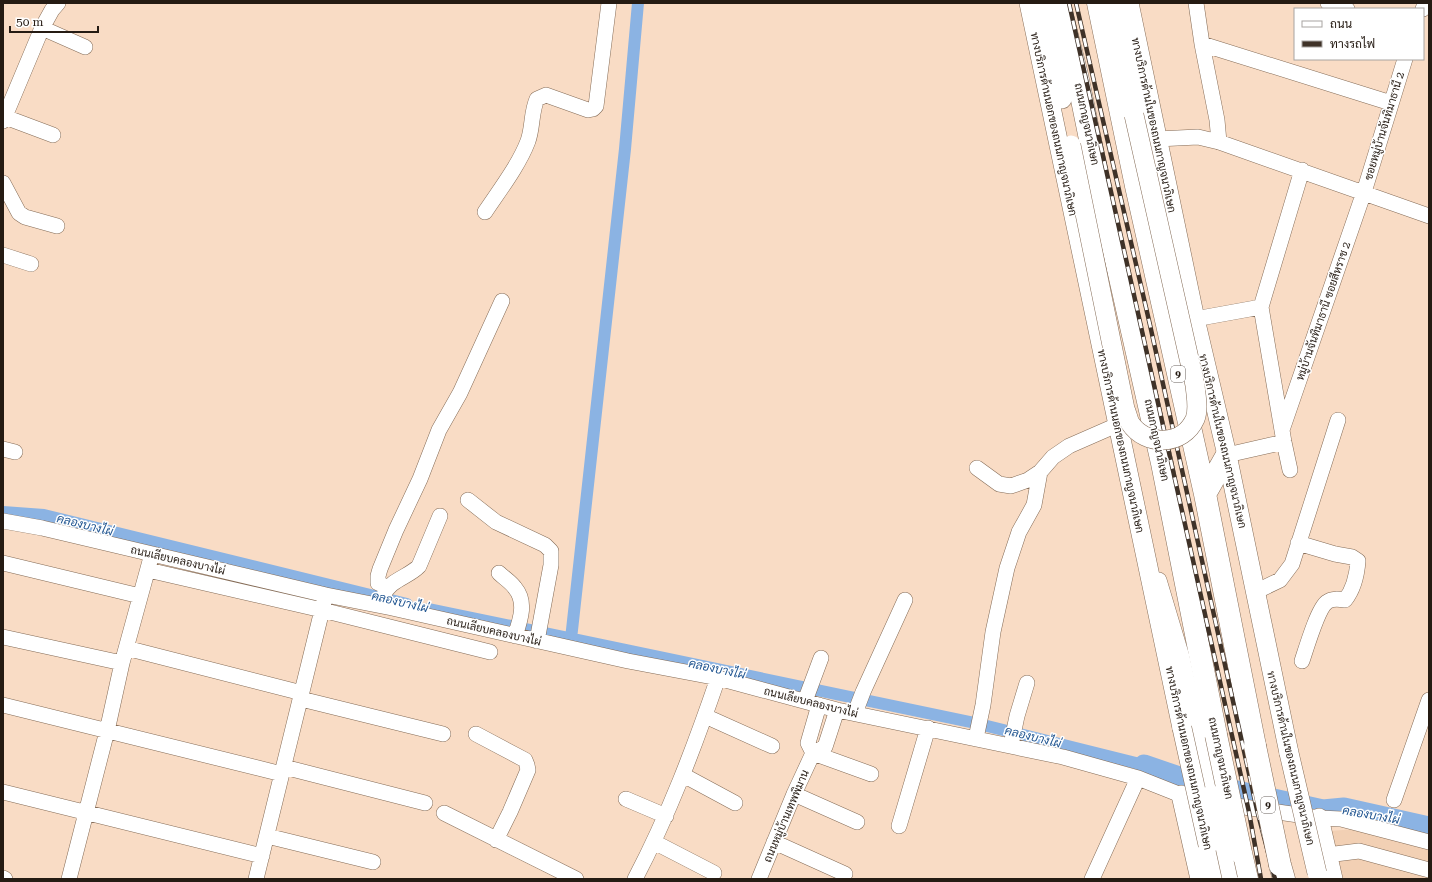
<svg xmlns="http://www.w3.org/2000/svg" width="1432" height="882" font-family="'Roboto Serif',Sarabun,serif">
	<rect width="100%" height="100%" fill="#f9dcc5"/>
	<!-- built -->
	<path fill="#f2d0b4" d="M1355,829L1429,847V879H1341L1331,831Z"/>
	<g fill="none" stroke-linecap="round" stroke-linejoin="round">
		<!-- canal -->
		<path stroke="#8bb3e3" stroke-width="12" d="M3,512L44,515L407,604
			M429,609L975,723L1144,765
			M571,639L625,149L638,3"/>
		<!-- river -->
		<path stroke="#8bb3e3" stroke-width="21" d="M1144,765L1191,781L1323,810L1344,808L1429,827"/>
		<defs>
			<path id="minor" d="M1196,3L1202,44L1217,120L1219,142
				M1328,3L1347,9
				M1423,9L1425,3
				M42,28L85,47
				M1202,44L1391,103
				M5,117L53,135
				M3,121L42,28L52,10L58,3
				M1157,139L1198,137L1219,142L1429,216
				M3,183L19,213L25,217L57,226
				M485,212C499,191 519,165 528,141C533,127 531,112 537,99L546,95L588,110L593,109L596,106L609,3
				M3,255L31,264
				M1261,307L1284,442L1290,470
				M1195,319L1261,307L1302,170
				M1282,430L1364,192L1405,59
				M3,449L15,452
				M1227,455L1284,442
				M977,468L999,484L1011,486L1028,480L1040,472L1053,457L1069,446L1117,425
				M468,500L496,522L545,545L551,551V565L537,641
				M3,521L42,528L326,595L392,608L628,661L718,678L837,710L1063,757L1138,778L1181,795L1191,798
				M1298,543L1335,554L1352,557L1358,561C1357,574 1354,589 1345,600C1339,599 1332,598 1327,602C1318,608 1306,649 1302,661
				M3,563L140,596
				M148,570L322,610L490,652
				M499,573C504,578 511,582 515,588C527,602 520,621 515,636
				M1159,580L1182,657L1211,792
				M387,587L378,583V576L380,569L396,530L420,479L439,430L460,393L502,301
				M1255,592L1280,580L1292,564L1338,420
				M384,595C389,580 409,577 419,566L440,516
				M3,637L122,663
				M126,648L302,693
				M301,699L443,734
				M805,701L821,658
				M3,705L282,774
				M855,713L863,692L905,600
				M705,716L772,746
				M476,734L525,760L527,765L528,770L510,812L496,840
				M976,738L983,705L993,632L1007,568L1019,532L1034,505L1040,472
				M1011,745L1017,716L1027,683
				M813,753L871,774
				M813,753L808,743L819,705
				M284,767L425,803
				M683,775L735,803
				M3,792L262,856
				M794,794L857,822
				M626,799L666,816
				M1394,800L1429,700
				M1223,804L1319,818L1341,819L1429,842
				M444,813L576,879
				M899,826L928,728
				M267,836L373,862
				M654,842L714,873
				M774,842L845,874
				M1327,855L1359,851L1429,870
				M3,878L5,879
				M69,879L107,731L122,663L150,561
				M256,879L324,602
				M635,879C669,814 694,748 718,678
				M759,879L794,794L813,753L825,747L837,710
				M1092,879L1138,778"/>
			<path id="major" d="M1029,3L1182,728
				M1044,3L1062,99
				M1114,3L1134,115
				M1129,3L1195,319L1227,455L1289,753
				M1181,795L1200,879
				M1319,818L1333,879
				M1208,845L1215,879"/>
			<path id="highway" d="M1059,3L1077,75L1103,203L1162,463L1216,735
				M1098,3L1136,186L1205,494L1255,746
				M1205,494L1227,455
				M1241,853L1247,879
				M1280,865L1284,879"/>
		</defs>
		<!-- minor casing -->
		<use href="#minor" stroke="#856c57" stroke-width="16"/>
		<!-- major casing -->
		<use href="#major" stroke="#856c57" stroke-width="20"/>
		<!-- highway casing -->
		<use href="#highway" stroke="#856c57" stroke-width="23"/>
		<!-- minor -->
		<use href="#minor" stroke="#fff" stroke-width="15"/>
		<!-- major -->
		<use href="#major" stroke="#fff" stroke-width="19"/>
		<!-- highway -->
		<use href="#highway" stroke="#fff" stroke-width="22"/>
		<defs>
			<path id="rail" d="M1069,3L1249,812L1261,879
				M1076,3L1150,325L1257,810L1275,879"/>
		</defs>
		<!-- rail casing -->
		<use href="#rail" stroke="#3f3228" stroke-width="4.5"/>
		<!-- rail -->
		<use href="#rail" stroke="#fff" stroke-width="3" stroke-dasharray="9" stroke-linecap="butt"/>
		<defs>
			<path id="minor-bridge" d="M1211,792L1230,879"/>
			<path id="major-bridge" d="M1071,145L1125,409C1127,413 1128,419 1130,423C1146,447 1183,446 1195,419C1199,409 1196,396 1195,385L1134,115
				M1182,728L1208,845
				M1289,753L1317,873"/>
			<path id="highway-bridge" d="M1216,735L1241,853
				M1255,746L1280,865"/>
		</defs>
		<!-- minor-bridge casing -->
		<use href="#minor-bridge" stroke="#856c57" stroke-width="16" stroke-linecap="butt"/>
		<!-- major-bridge casing -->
		<use href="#major-bridge" stroke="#856c57" stroke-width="20" stroke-linecap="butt"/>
		<!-- highway-bridge casing -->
		<use href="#highway-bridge" stroke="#856c57" stroke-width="23" stroke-linecap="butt"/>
		<!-- minor-bridge -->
		<use href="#minor-bridge" stroke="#fff" stroke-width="15"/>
		<!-- major-bridge -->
		<use href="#major-bridge" stroke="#fff" stroke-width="19"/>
		<!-- highway-bridge -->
		<use href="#highway-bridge" stroke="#fff" stroke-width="22"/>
	</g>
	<g text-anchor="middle" stroke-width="3" stroke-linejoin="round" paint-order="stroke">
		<!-- shield labels -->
		<g fill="#fff" stroke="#665f5a" stroke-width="1">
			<rect x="1171" y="366" width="14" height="16" rx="3"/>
			<rect x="1261" y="797" width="14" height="16" rx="3"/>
		</g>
		<g font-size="10" font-weight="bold" fill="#251b13">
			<text x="1178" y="378">9</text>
			<text x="1268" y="809">9</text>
		</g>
		<!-- street labels -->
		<g font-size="11" fill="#251b13" stroke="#fff">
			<text transform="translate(1054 124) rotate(78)" y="4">ทางบริการด้านนอกของถนนกาญจนาภิเษก</text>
			<text transform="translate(1087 124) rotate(78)" y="4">ถนนกาญจนาภิเษก</text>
			<text transform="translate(1154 125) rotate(78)" y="4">ทางบริการด้านในของถนนกาญจนาภิเษก</text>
			<text transform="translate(1384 126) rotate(-73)" y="4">ซอยหมู่บ้านจันทิมาธานี 2</text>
			<text transform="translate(1323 311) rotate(-71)" y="4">หมู่บ้านจันทิมาธานี ซอยสีหราช 2</text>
			<text transform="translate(1157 440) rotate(78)" y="4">ถนนกาญจนาภิเษก</text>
			<text transform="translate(1121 441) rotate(78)" y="4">ทางบริการด้านนอกของถนนกาญจนาภิเษก</text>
			<text transform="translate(1223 441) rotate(77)" y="4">ทางบริการด้านในของถนนกาญจนาภิเษก</text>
			<text transform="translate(178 560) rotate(13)" y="4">ถนนเลียบคลองบางไผ่</text>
			<text transform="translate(494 631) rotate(13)" y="4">ถนนเลียบคลองบางไผ่</text>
			<text transform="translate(811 702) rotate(14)" y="4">ถนนเลียบคลองบางไผ่</text>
			<text transform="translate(1189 758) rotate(78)" y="4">ทางบริการด้านนอกของถนนกาญจนาภิเษก</text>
			<text transform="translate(1221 758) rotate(78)" y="4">ถนนกาญจนาภิเษก</text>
			<text transform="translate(1291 758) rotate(77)" y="4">ทางบริการด้านในของถนนกาญจนาภิเษก</text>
			<text transform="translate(786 816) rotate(-67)" y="4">ถนนหมู่บ้านเทพพิมาน</text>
		</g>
		<!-- water labels -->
		<g font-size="12" font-style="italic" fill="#235792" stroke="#fff">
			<text transform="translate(85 525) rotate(14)" y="4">คลองบางไผ่</text>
			<text transform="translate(400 602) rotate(13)" y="4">คลองบางไผ่</text>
			<text transform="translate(717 669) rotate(12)" y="4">คลองบางไผ่</text>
			<text transform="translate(1033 737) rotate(14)" y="4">คลองบางไผ่</text>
			<text transform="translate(1371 815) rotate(10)" y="4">คลองบางไผ่</text>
		</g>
	</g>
	<!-- border -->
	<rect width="1432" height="882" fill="none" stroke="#251b13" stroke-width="8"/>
	<!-- legend -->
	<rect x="1294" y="8" width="130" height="52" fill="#ffffff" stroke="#a8a4a1"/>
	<rect x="1302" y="21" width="20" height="6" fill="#ffffff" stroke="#a8a4a1"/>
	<text x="1330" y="28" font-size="12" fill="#251b13">ถนน</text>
	<rect x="1302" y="41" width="20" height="6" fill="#3f3228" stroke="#a8a4a1"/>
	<text x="1330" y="48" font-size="12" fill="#251b13">ทางรถไฟ</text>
	<!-- scale -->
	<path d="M10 26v6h88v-6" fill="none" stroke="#251b13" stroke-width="2"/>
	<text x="16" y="26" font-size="12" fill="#251b13" stroke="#ffffff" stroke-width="3" paint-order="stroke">50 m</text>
</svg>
